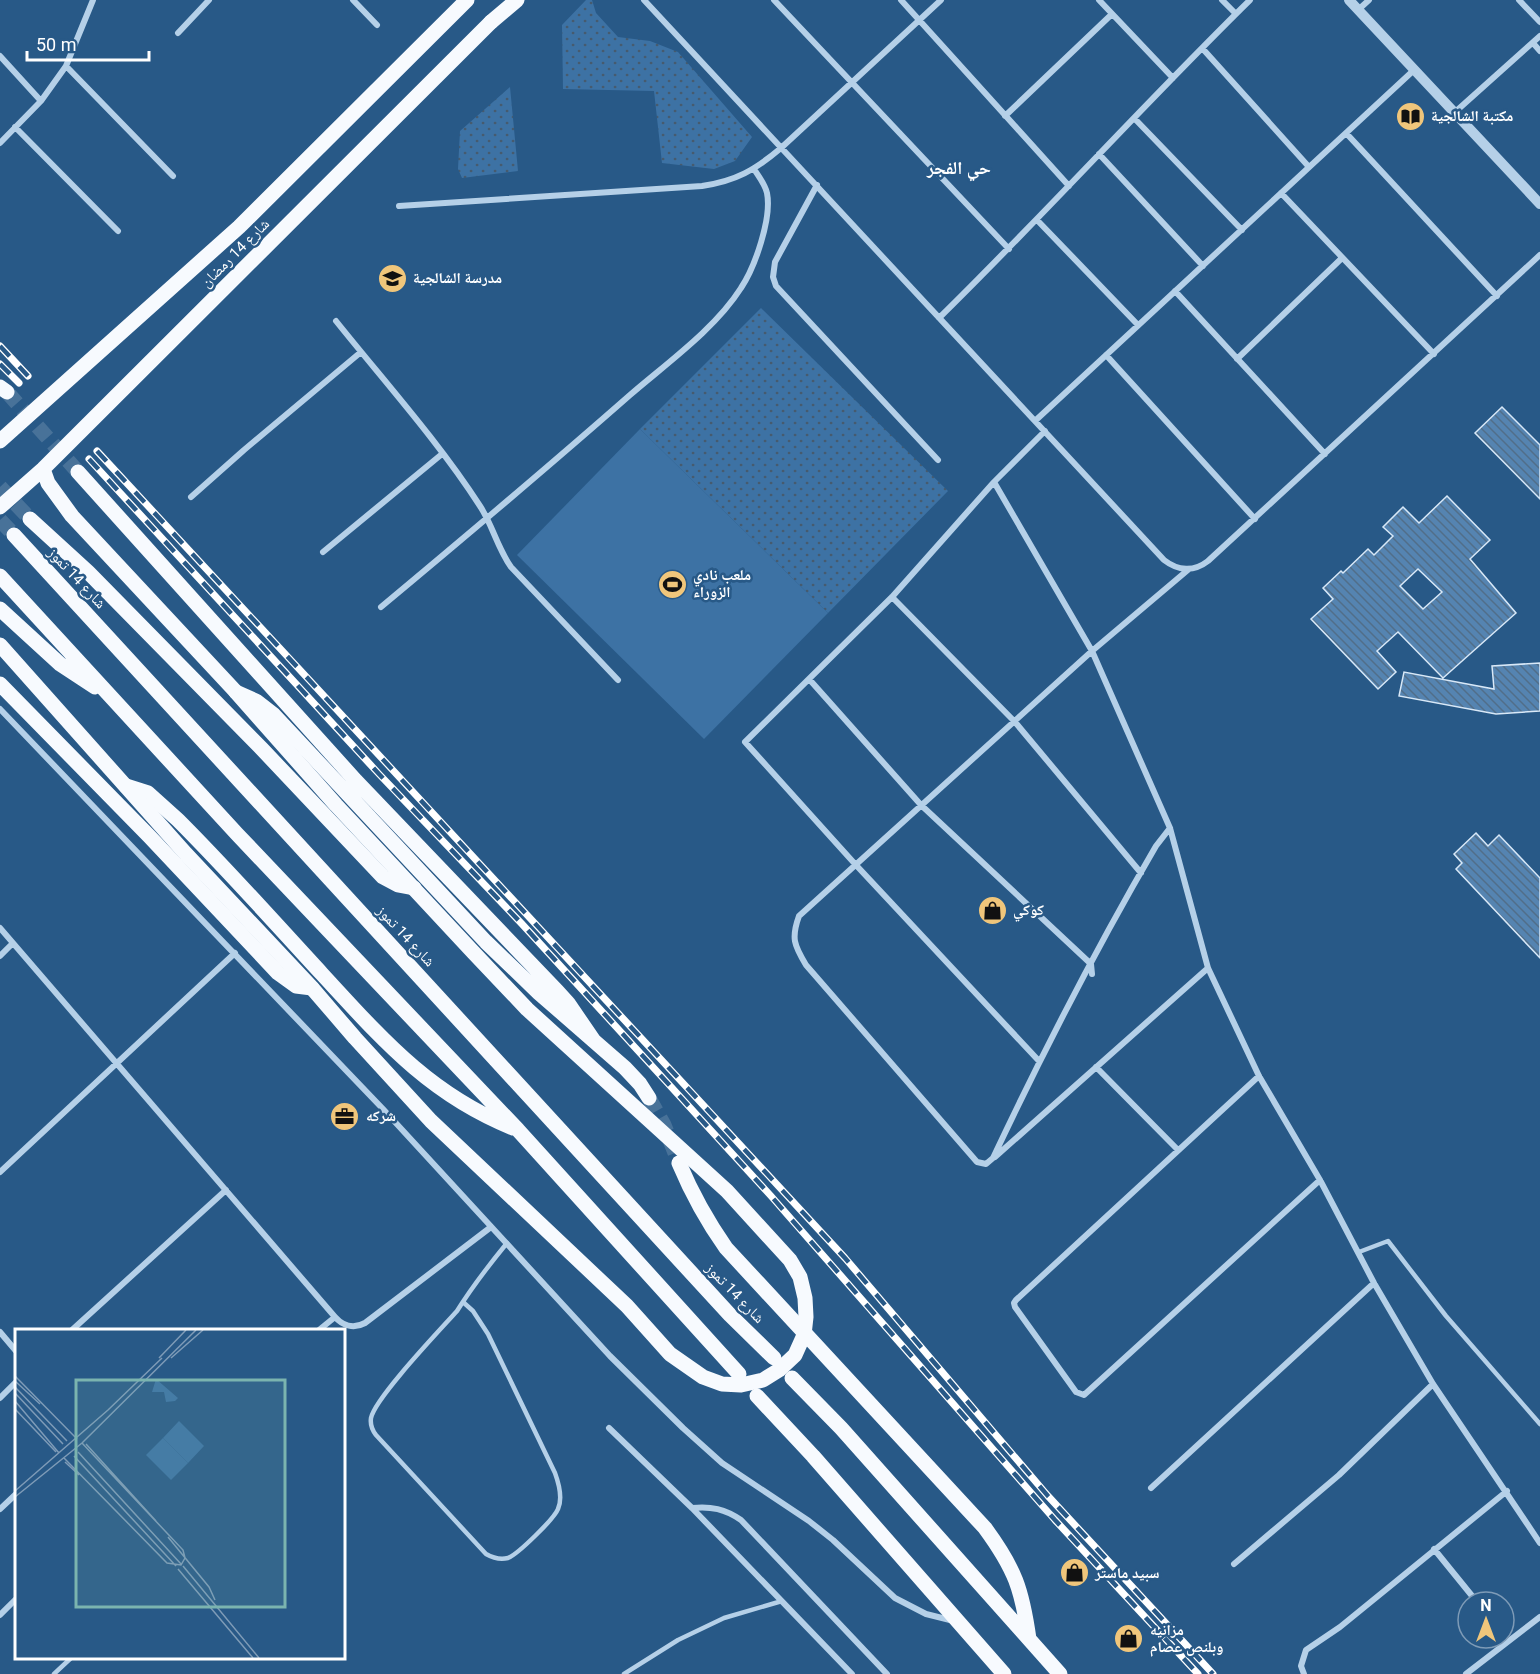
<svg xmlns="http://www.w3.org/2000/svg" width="1540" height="1674" font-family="Roboto,'Noto Naskh Arabic',sans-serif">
	<defs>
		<pattern id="grass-dots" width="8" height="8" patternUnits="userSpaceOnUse" patternTransform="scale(1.5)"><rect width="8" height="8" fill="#3d72a4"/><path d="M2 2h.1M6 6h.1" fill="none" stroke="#465b6f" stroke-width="1.8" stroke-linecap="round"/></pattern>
		<pattern id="building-back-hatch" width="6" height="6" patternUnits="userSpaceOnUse" patternTransform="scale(1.5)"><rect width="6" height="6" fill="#5584b1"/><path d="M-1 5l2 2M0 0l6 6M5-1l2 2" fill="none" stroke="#516e89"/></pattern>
	</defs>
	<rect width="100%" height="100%" fill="#285987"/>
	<!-- grass -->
	<path fill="url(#grass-dots)" d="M586,0H592L596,13L618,37L650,41L678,52L752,137L735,161L714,169L662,163L654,91L563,89L562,25Z
		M510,87L518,171L462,178L458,169L460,131Z
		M761,308L948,491L828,613L640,429Z"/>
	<!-- pitch -->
	<path fill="#3d72a4" d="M640,429L828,613L704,739L517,555Z"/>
	<!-- building -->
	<path fill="url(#building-back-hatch)" stroke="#d8e8f7" stroke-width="1.5" fill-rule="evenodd" d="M1502,407L1540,445V499L1475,433Z
		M1447,496L1490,540L1470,559L1516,613L1443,678L1398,632L1377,651L1396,672L1378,689L1311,619L1333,599L1323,588L1341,571L1343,573L1368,549L1374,555L1393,536L1383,527L1403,507L1419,523ZM1418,569L1442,592L1423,609L1400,586Z
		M1540,663V711L1496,714L1399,696L1404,672L1494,689L1492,666Z
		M1476,833L1488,846L1499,835L1540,878V958L1456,869L1462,863L1454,854Z"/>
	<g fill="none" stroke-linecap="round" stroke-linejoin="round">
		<!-- primary-tunnel -->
		<path stroke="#487299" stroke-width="15" stroke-dasharray="15 8" stroke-linecap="butt" d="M7,392L78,472
			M0,487L30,519
			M0,520L14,535
			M649,1098L664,1125L679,1163"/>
		<!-- service -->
		<path stroke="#b5d0e8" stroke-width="4.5" d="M1359,1252L1388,1241L1446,1316L1540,1424
			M463,1302L473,1311L488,1334L555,1473C559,1484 563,1498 558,1509C554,1519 518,1554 508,1558C500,1560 493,1558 486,1554L376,1435C372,1430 370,1425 371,1418C375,1398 440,1330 457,1311C472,1287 489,1265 507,1243
			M54,1674L71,1658
			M624,1674L678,1640L724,1618L782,1601"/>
		<!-- minor -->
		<path stroke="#b5d0e8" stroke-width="6" d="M353,0L377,25
			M644,0L1164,560C1178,571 1194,572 1208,561L1540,255
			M774,0L1009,249
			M901,0L1069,186
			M1099,0L1173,78
			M1222,0L1236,14
			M1519,0L1540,22
			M1358,10L1369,0
			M178,33L209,0
			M1533,43L1540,51
			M1202,48L1309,167
			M0,56L41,101
			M66,66L173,176
			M1454,113L1540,36
			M1005,116L1112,14
			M1134,118L1242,230
			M15,127L118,231
			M1346,133L1497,296
			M0,143L41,101L66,66L93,0
			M1099,154L1203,266
			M817,185L775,262L773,277L776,286L938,460
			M1281,193L1434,354
			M399,206L702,186C736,181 755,170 781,148L941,0
			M1037,220L1138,325
			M1175,291L1325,454
			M939,318C1045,214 1144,104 1250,0
			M336,321C384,381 438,441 480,506C493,526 497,547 511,567L618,680
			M1106,355L1255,519
			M1237,359L1342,258
			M1036,420L1414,70
			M994,482L1092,651L1170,828L1208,968L1259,1076L1320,1180L1374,1283L1433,1384L1540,1543
			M191,497L244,450L361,352
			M323,552L442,454
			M892,597L1015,722L1141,873
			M381,607C465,537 548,467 630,395C667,363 715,329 741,288C755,267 772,218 767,193C765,184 759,177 754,169
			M809,679L921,805L1091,964L1092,974
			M0,709L383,1109L610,1356L683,1428L722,1463L809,1521L833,1540L895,1598L926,1614L954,1621
			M1170,828L1156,846C1097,947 1043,1052 993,1158L986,1164L977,1162L806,965C794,945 791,938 799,916L1092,651L1189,569
			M0,928L335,1317C343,1326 354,1329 365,1323L491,1227
			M0,956L13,943
			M1039,1061L855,864L745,742L892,597L994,482L1045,431
			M1096,1067L1178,1150
			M1259,1076L1016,1300L1014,1303L1015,1307L1076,1392L1084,1395L1320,1180
			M995,1157L1208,968
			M0,1172L235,953
			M72,1330L226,1190
			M319,1330L335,1317
			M0,1332L16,1351
			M0,1398L16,1382
			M609,1428L692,1508L852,1674
			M1151,1488L1374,1283
			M692,1508C711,1506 725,1509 741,1520L887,1674
			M0,1509L16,1494
			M1434,1549L1477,1602
			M1234,1564L1339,1475L1433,1384
			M0,1615L16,1599
			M1304,1674L1301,1666L1306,1650L1340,1627L1507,1491
			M1466,1674L1540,1617"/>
		<!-- tertiary -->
		<path stroke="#b5d0e8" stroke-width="10" d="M1349,0L1540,204"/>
		<!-- primary -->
		<path stroke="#f7fafe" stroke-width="15" d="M491,22L517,0
			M0,387L7,392
			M78,472L356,781L557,991L568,1003L594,1041
			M30,519L88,572L262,749L383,877L398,885L414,888
			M14,535L730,1315L774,1358
			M0,576L237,834L518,1130L739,1374
			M0,609L60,664L95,687
			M0,684L149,836L278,973L296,986L312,988
			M236,692L256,701L274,715L486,942L539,993L625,1068L640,1084L649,1098
			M126,786L148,793L178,820C228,870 274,922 322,974C382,1039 429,1094 513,1128
			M679,1163C692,1194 707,1221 726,1248L985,1528C1015,1569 1022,1589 1029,1639
			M792,1378L841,1428L1060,1674
			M757,1396L813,1456L1004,1674"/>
		<defs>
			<path id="rail" d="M0,346L28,376
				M0,364L19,383
				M97,451L845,1258L1048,1496L1213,1674
				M89,459L379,774L522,924L771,1196L1055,1520L1198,1674"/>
		</defs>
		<!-- rail casing -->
		<use href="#rail" stroke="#fff" stroke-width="7"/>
		<!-- rail -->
		<use href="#rail" stroke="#285987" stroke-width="4.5" stroke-dasharray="14" stroke-linecap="butt"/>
		<!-- primary-bridge -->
		<path stroke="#f7fafe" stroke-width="15" d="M0,441L239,227L467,0
			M0,507L43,469L491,22
			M0,645L186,854L312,988L355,1038L431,1121L627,1306L670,1354L703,1377L722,1384L741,1385L763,1380L779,1370L795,1355L804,1335L806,1317L805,1298L800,1277L790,1260L727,1191L527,1009L473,952L336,805L236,692L72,516L48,483L43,469"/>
	</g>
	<!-- icons -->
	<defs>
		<symbol id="library-disc" viewBox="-11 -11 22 22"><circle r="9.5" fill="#f0c67b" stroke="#285987"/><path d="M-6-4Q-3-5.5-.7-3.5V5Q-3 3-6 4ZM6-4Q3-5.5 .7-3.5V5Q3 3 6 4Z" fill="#111"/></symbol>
		<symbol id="school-disc" viewBox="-11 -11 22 22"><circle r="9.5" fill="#f0c67b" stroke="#285987"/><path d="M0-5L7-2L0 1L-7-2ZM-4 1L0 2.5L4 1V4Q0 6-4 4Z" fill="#111"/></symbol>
		<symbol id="stadium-disc" viewBox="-11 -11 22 22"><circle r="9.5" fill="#f0c67b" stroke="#285987"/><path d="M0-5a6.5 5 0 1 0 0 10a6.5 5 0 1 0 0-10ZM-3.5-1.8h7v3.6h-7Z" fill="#111"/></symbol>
		<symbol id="shop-disc" viewBox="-11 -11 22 22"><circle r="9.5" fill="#f0c67b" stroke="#285987"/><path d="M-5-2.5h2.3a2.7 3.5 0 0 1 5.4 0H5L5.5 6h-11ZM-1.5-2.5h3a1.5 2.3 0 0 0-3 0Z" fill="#111"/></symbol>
		<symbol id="office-disc" viewBox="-11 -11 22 22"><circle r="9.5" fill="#f0c67b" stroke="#285987"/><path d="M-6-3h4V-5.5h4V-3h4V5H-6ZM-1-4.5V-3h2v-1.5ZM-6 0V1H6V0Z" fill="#111"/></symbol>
	</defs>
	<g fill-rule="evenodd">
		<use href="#library-disc" x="1394" y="100" width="33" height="33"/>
		<use href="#school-disc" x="376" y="262" width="33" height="33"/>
		<use href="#stadium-disc" x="656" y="568" width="33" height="33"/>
		<use href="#shop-disc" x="976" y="894" width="33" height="33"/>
		<use href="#office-disc" x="328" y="1100" width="33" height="33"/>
		<use href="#shop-disc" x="1058" y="1556" width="33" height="33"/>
		<use href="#shop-disc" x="1112" y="1622" width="33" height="33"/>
	</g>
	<g text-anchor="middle" stroke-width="5" stroke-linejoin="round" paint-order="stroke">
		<!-- poi labels -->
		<g font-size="15" font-weight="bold" fill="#fff" stroke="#285987" text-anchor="start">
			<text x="1431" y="121">مكتبة الشالجية</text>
			<text x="413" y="283">مدرسة الشالجية</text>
			<text x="693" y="580">ملعب نادي<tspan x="693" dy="17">الزوراء</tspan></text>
			<text x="1013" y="915">كوكي</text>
			<text x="366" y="1121">شركه</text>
			<text x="1095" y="1578">سبيد ماستر</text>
			<text x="1150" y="1635">مزانيه<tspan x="1150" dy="17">وبلنص عصام</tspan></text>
		</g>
		<!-- street labels -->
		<g font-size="15" fill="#fff" stroke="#285987">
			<text transform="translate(235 253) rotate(-45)" y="5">شارع 14 رمضان</text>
			<text transform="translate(77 578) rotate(47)" y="5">شارع 14 تموز</text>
			<text transform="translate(406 936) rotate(47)" y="5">شارع 14 تموز</text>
			<text transform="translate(735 1293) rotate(46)" y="5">شارع 14 تموز</text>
		</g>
		<!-- quarter labels -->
		<g font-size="18" font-weight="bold" fill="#fff" stroke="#285987">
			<text x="959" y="174">حي الفجر</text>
		</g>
	</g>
	<!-- overview -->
	<g transform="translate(15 1329)">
		<rect width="330" height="330" fill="#285987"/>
		<path d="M141,50L163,69L160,72L151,73L149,63H137ZM164,92L189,117L173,134L148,109Z" fill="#3d72a4"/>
		<path d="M148,109L173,134L156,151L131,126Z" fill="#3d72a4"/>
		<path fill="none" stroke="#7e9bb7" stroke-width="1.5" d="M144,29L171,1M156,29L188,1M0,47L62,110M0,52L25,75M0,58L52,112M0,64L48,115M0,72L44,124M0,80L41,123M71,115L141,192M63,123L166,235M59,127L161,237M49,129L152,234L166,236L170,229L168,221L67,114M50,133L64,146M0,162L93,81L147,29M0,168L67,114L181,1M153,208L194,258L200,271M168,237L244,329M163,240L238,329"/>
		<path fill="#7bb4af" fill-opacity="0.15" stroke="#7bb4af" stroke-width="3" d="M61,51H270V278H61Z"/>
		<rect width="330" height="330" fill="none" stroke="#fff" stroke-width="3"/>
	</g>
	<!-- north arrow -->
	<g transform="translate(1486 1620)"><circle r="28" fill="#285987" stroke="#7e9bb7" stroke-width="1.5"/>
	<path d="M0-4.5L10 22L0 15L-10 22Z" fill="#f0c67b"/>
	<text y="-9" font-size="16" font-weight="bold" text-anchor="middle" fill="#ffffff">N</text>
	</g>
	<!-- scale -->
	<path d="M27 51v9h122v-9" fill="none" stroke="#ffffff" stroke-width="3"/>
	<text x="36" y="51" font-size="18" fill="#ffffff" stroke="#285987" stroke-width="4.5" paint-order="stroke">50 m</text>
</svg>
